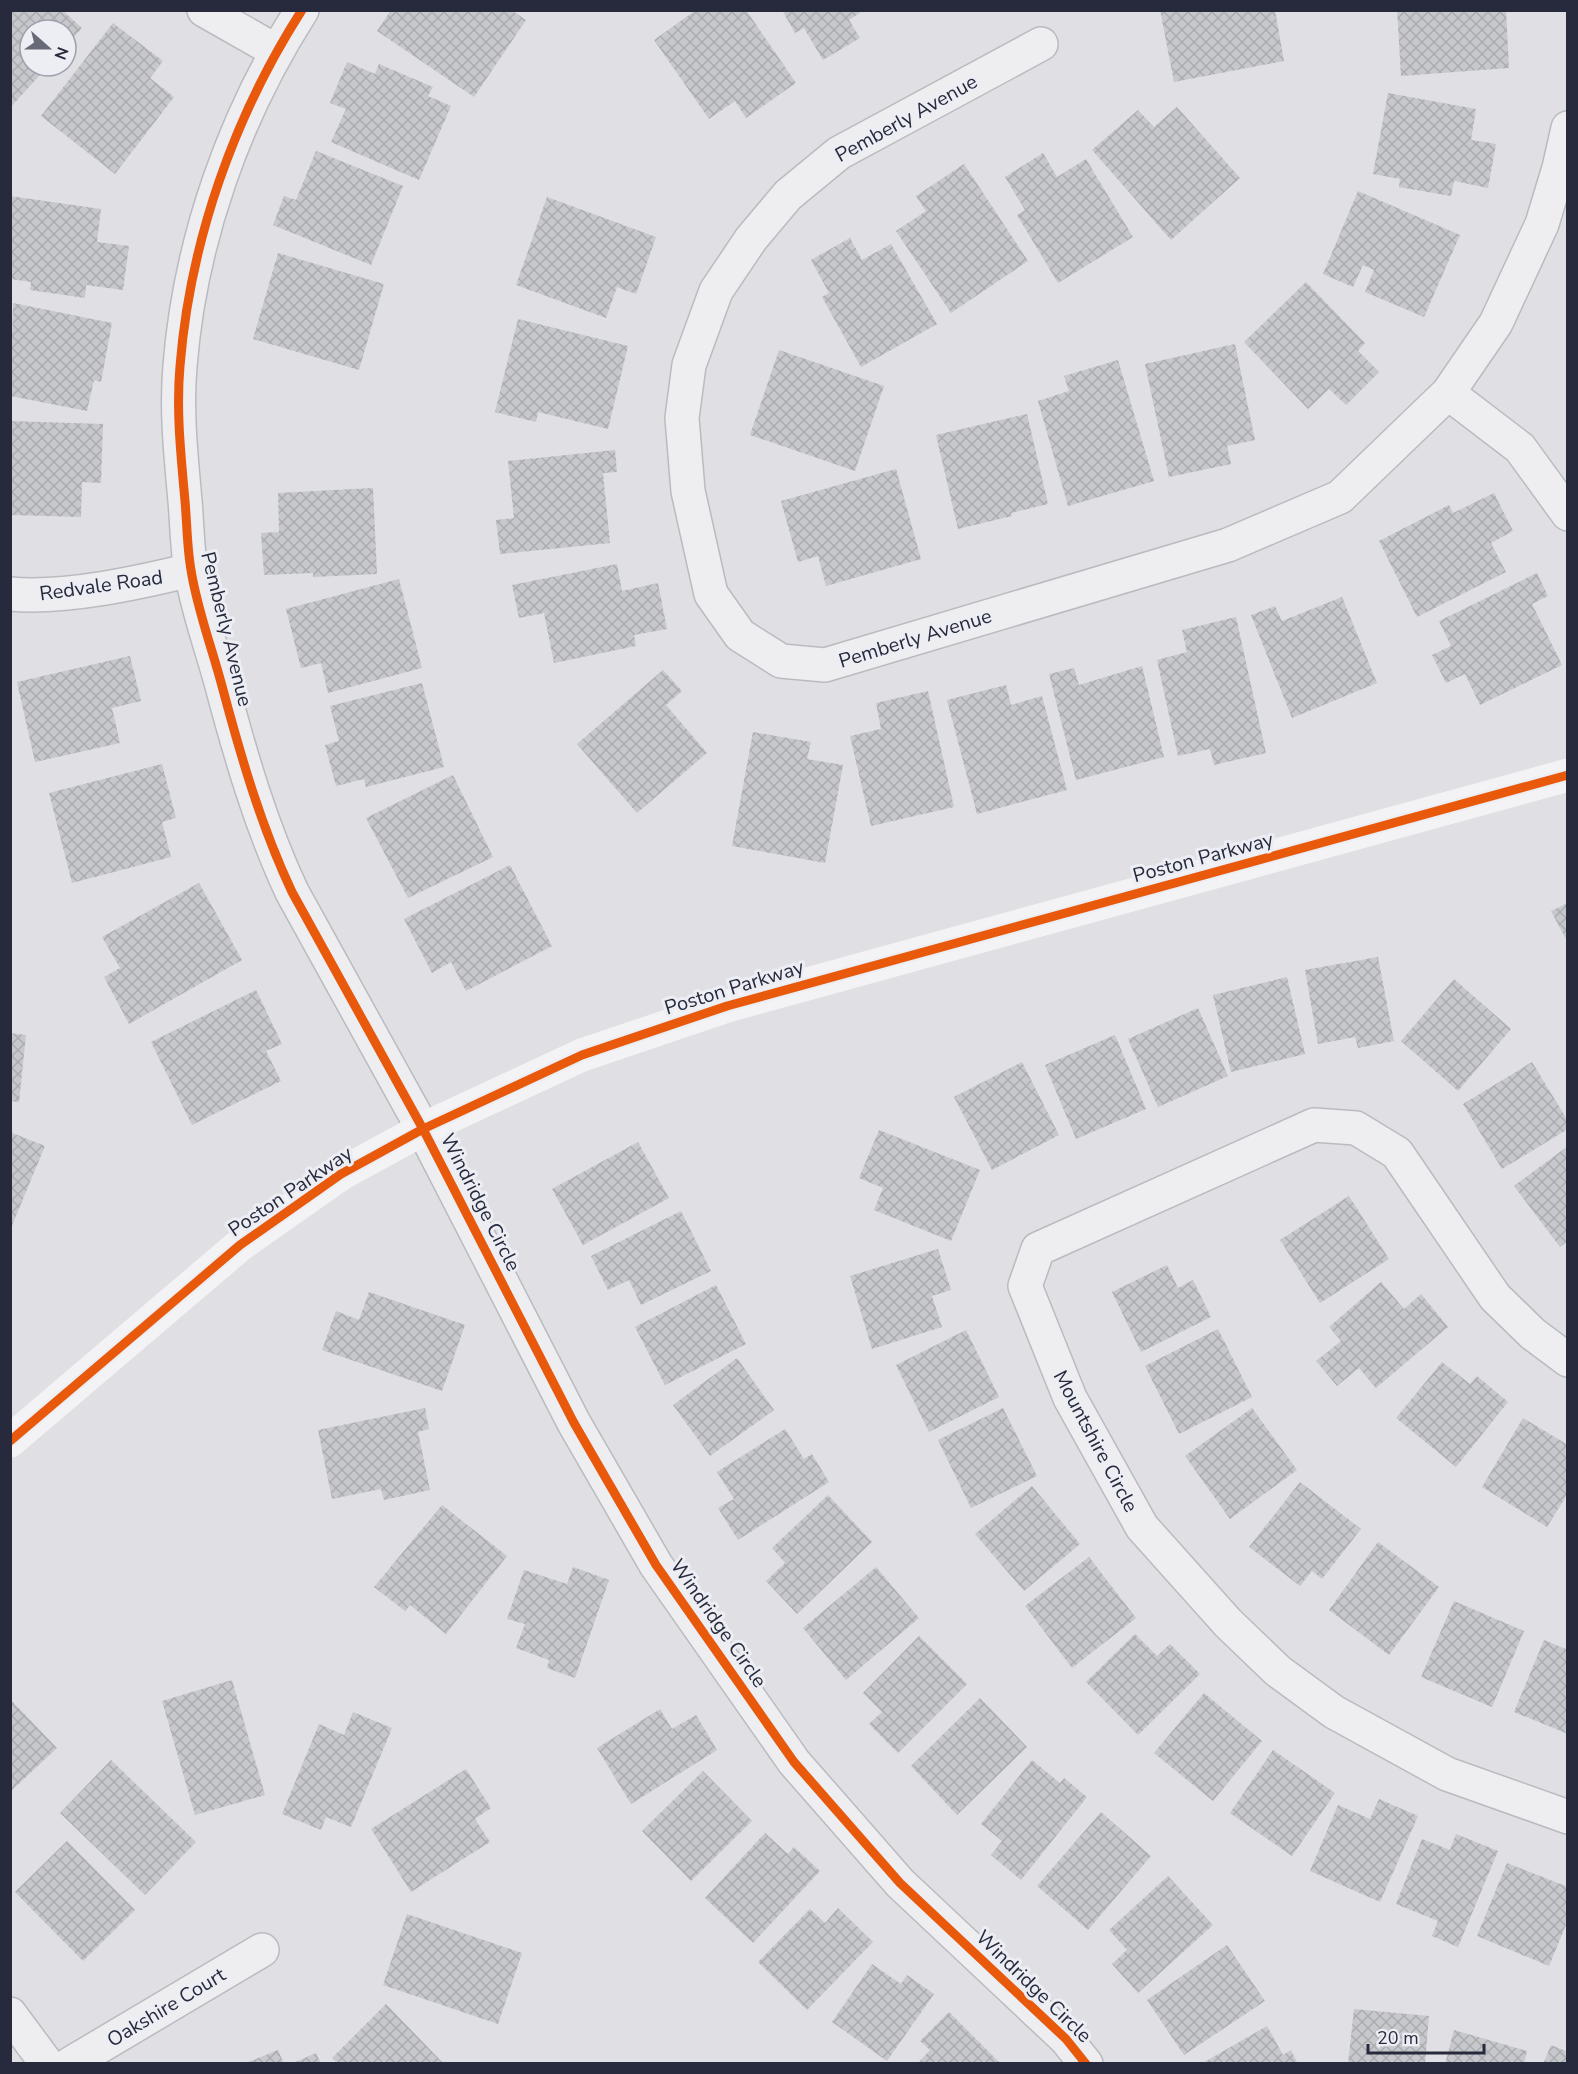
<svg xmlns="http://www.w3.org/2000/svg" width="1578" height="2074" font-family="'Nunito Sans',sans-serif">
	<defs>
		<pattern id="building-cross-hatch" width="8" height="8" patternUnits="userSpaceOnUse" patternTransform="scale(1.5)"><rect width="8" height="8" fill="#c7c8cc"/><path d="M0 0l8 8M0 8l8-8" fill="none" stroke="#abacb0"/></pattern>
	</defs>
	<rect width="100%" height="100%" fill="#dfdfe4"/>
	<!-- building -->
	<path fill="url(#building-cross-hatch)" d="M10,10H62L82,28L66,46V30H30V66H48L10,108Z
		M391,10H511L526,20L474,97L377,31Z
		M696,10H746L796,83L746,118L735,101L709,119L654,40Z
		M782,10H864L849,20L860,38L823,60L804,28L795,33Z
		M1160,10H1275L1284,61L1174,82Z
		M1397,10H1506L1509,68L1401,76Z
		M113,23L163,61L150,78L174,97L115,174L41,116Z
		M347,62L375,74L379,64L433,87L428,96L451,106L419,180L331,142L346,109L330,103Z
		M1388,93L1476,109L1471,140L1496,144L1488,188L1454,181L1451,196L1399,187L1400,179L1373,174Z
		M1177,107L1240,178L1171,240L1092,150L1138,110L1154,127Z
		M316,151L403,186L371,265L273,225L284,196L296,200Z
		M1043,153L1057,177L1086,159L1133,237L1058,283L1017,215L1025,210L1005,177Z
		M964,164L1028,261L951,313L896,231L926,211L916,196Z
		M1358,191L1460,235L1424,317L1365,292L1374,270L1363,265L1353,287L1323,274Z
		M10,196L101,209L97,242L129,246L123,290L86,285L85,298L30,290L31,282L10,279Z
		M547,197L656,237L636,294L617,287L606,318L516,285Z
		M850,238L862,260L891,244L937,324L861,367L822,297L829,293L811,260Z
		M278,253L384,284L359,370L253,339Z
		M1306,282L1365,343L1358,351L1379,372L1346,405L1329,389L1308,409L1244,342Z
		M13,303L112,323L101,382L94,380L87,411L10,396Z
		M518,319L628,346L608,429L538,412L536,422L495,412Z
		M1235,344L1255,440L1227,446L1231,464L1169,477L1145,364Z
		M779,350L884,386L855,471L750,435Z
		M1118,360L1154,481L1068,506L1038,401L1069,391L1064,376Z
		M1027,414L1048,504L1011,513L1012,516L958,529L936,435Z
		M10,421L103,424L101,483L82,482L81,517L10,515Z
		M615,450L617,472L603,473L610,543L500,554L496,520L514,518L508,461Z
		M896,469L921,559L826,586L818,556L798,562L781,501Z
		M373,488L377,574L313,577V573L264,575L261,533L279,532L278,493Z
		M1494,493L1513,531L1491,543L1506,572L1417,617L1379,541L1449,505L1453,513Z
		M617,564L622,591L658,583L667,629L634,635L636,646L554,663L544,613L519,618L512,585Z
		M1537,573L1548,596L1532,604L1562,665L1480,705L1465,674L1446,683L1432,655L1451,646L1439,621Z
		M399,579L422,668L328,693L321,663L301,668L286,609Z
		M1342,597L1377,683L1292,718L1251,615L1275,606L1282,621Z
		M1236,617L1266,753L1214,765L1210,749L1178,756L1157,660L1187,652L1182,630Z
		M130,656L141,701L112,708L120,743L35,762L17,682Z
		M1142,666L1164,757L1076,780L1049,674L1074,668L1079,685Z
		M663,670L682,691L666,705L707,753L637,813L577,744Z
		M422,683L444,767L366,787L364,779L336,786L325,745L339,741L330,706Z
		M1006,685L1011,705L1042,696L1067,790L977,814L947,700Z
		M928,691L954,807L871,826L850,736L881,729L876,703Z
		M753,732L811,742L807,759L843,765L825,863L732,846Z
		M162,764L176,818L162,822L171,857L72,883L49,793Z
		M453,775L493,857L408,898L366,818Z
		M510,865L552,946L466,991L451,962L432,973L404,919Z
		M199,883L242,960L129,1024L104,977L120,968L102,937Z
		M1568,903V943L1551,911Z
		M1378,957L1394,1041L1358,1048L1355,1037L1318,1044L1305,970Z
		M1287,977L1305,1054L1231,1072L1213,995Z
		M1454,979L1511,1029L1458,1091L1401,1041Z
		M256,990L282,1044L266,1051L281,1081L192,1125L151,1042Z
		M1198,1008L1228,1076L1158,1107L1128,1039Z
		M10,1033L26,1035L19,1102L10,1101Z
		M1115,1035L1146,1109L1076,1139L1045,1065Z
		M1022,1062L1059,1135L992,1170L954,1097Z
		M1532,1062L1568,1121V1129L1502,1169L1463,1104Z
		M879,1130L980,1170L951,1241L874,1210L883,1188L859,1178Z
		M10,1132L45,1146L11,1228H10Z
		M638,1142L669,1198L583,1245L552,1189Z
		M1568,1146V1241L1560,1247L1514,1186Z
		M1349,1196L1389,1259L1320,1303L1280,1240Z
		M681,1211L711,1271L641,1305L629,1280L608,1290L591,1256Z
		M938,1249L951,1290L932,1296L942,1327L872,1349L850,1276Z
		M1167,1265L1178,1288L1193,1280L1211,1317L1141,1352L1112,1292Z
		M1381,1282L1404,1309L1421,1294L1448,1327L1376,1388L1359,1368L1337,1386L1316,1361L1341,1341L1329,1327Z
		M716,1285L746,1344L665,1385L635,1327Z
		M369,1292L465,1325L442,1391L322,1350L336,1311L359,1320Z
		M1218,1329L1252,1397L1179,1434L1145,1366Z
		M966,1330L999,1397L929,1432L896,1365Z
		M737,1358L774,1410L710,1456L673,1405Z
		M1442,1362L1470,1384L1477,1376L1508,1402L1456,1467L1396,1418Z
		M425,1408L429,1429L418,1432L430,1490L384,1500L381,1489L332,1499L318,1430Z
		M1003,1408L1037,1476L971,1508L938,1440Z
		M1252,1408L1297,1470L1230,1519L1185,1456Z
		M1523,1418L1568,1445V1493L1547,1527L1482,1487Z
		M785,1429L804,1459L812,1454L829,1482L738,1540L718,1508L734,1499L717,1472Z
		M1300,1482L1361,1529L1322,1579L1312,1571L1300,1586L1249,1547Z
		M1032,1486L1080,1544L1024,1591L975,1534Z
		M828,1495L872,1542L797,1614L766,1581L785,1563L772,1548Z
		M442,1505L507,1556L446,1634L410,1605L405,1611L374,1587Z
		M1378,1542L1439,1587L1389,1655L1329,1610Z
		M1089,1557L1136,1618L1072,1668L1025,1606Z
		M573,1567L609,1580L575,1678L547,1668L549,1660L516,1648L525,1624L507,1619L524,1570L567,1584Z
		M876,1567L919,1618L846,1680L803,1628Z
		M1454,1601L1524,1631L1492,1707L1421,1677Z
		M1135,1634L1157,1656L1170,1644L1200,1674L1138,1735L1086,1682Z
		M919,1636L967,1684L898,1753L869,1724L882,1712L863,1693Z
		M1544,1640L1568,1650V1734L1514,1712Z
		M232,1680L265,1795L195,1815L162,1701Z
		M1204,1693L1262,1741L1213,1801L1154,1753Z
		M980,1698L1027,1747L957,1815L911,1766Z
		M10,1699L57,1748L10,1792Z
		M660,1709L672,1729L696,1715L717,1750L631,1804L597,1748Z
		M353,1712L392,1728L351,1827L326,1817L321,1830L282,1814L319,1724L344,1735Z
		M1273,1750L1335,1793L1292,1856L1230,1813Z
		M111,1760L196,1842L145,1895L60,1813Z
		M1032,1760L1060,1783L1064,1778L1087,1797L1021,1880L991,1855L1002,1841L981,1824Z
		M466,1769L491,1808L475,1819L490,1842L411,1892L371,1829Z
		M703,1771L752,1821L691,1881L642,1831Z
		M1379,1799L1418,1816L1380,1902L1310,1871L1338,1805L1370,1819Z
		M1101,1812L1151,1856L1088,1930L1037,1886Z
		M765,1833L788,1854L794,1847L820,1871L753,1943L705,1898Z
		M1456,1834L1498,1851L1458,1947L1432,1936L1438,1921L1396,1904L1422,1839L1450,1850Z
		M67,1841L135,1910L83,1961L15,1892Z
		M1507,1863L1568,1887V1920L1549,1966L1477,1936Z
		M1168,1876L1213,1925L1138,1993L1112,1964L1127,1950L1109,1930Z
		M838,1908L873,1942L807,2010L758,1962L810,1909L825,1923Z
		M407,1914L522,1953L498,2024L383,1985Z
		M1227,1945L1265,2001L1184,2055L1147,2000Z
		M872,1964L901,1984L907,1975L934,1994L887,2061L832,2022Z
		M386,2004L444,2064H338L332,2058Z
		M1354,2009L1429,2016L1425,2064H1348Z
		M949,2012L1001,2064H917L930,2050L920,2041Z
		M1267,2026L1283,2055L1291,2050L1298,2064H1201Z
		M1454,2030L1527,2051L1524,2064H1445Z
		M1551,2045L1568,2052V2064H1543Z
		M278,2050L284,2064H246V2063Z
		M316,2053L321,2064H291Z"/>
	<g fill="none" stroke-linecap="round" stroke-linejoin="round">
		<defs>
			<path id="street" d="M204,10L276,51
				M302,10C234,116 190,241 180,366C176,411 181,456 185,501C187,523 187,547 191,570C197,609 212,648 222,686C241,757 261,826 292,892L423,1129L574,1423L656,1565L794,1762L900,1883L1066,2039L1086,2064
				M1041,44L839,153L788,195L751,239L716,291L689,365L682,418L688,491L711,594L740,635L781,661L825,665L1228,545L1340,497L1448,393L1496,323L1542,224L1559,168L1568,128
				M1448,393L1520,448L1568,514
				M10,594C65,599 137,583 191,570
				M1568,1360L1533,1334L1495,1297L1397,1153L1356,1128L1314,1125L1038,1249L1025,1286L1070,1398L1142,1527L1228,1623L1278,1671L1334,1712L1447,1774L1568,1817
				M10,2014L47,2064
				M70,2064L262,1950"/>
		</defs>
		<!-- street casing -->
		<use href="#street" stroke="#babbc0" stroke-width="36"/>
		<!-- street -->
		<use href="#street" stroke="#eeeef1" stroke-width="33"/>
		<!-- secondary -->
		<path stroke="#f3f3f5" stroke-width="33" d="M10,1441L240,1245L341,1174L423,1129L582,1055L727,1006L1568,775"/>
		<defs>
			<path id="cycleway" d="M302,10C234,116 190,241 180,366C176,411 181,456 185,501C187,523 187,547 191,570C197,609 212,648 222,686C241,757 261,826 292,892L423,1129L574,1423L656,1565L794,1762L900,1883L1066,2039L1086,2064
				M10,1441L240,1245L341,1174L423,1129L582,1055L727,1006L1568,775"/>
		</defs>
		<!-- cycleway casing -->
		<use href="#cycleway" stroke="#eceef4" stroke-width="13"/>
		<!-- cycleway -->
		<use href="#cycleway" stroke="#e8590c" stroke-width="9"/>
	</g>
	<g text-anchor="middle" stroke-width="6" stroke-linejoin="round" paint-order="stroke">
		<!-- street labels -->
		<g font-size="20" fill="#272a3c" stroke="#eceef4">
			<text transform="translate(906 118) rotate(-29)" y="7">Pemberly Avenue</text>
			<text transform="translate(101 585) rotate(-8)" y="7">Redvale Road</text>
			<text transform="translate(227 629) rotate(76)" y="7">Pemberly Avenue</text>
			<text transform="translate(915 638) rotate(-17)" y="7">Pemberly Avenue</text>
			<text transform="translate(1203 857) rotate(-15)" y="7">Poston Parkway</text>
			<text transform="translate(734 987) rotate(-17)" y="7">Poston Parkway</text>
			<text transform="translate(290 1191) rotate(-34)" y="7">Poston Parkway</text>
			<text transform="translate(481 1202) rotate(63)" y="7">Windridge Circle</text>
			<text transform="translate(1096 1441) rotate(62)" y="7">Mountshire Circle</text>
			<text transform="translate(719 1623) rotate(55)" y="7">Windridge Circle</text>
			<text transform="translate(1034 1986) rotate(44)" y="7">Windridge Circle</text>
			<text transform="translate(166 2007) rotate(-31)" y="7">Oakshire Court</text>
		</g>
	</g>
	<!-- border -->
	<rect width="1578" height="2074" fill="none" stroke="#272a3c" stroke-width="24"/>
	<!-- north arrow -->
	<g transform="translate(48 48) rotate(111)"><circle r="28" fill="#eceef4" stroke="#9da0aa" stroke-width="1.5"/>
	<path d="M0-4.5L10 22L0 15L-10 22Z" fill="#676977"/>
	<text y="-9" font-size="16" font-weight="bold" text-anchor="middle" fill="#272a3c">N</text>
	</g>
	<!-- scale -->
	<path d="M1368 2044v9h116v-9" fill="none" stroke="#272a3c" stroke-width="3"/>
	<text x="1377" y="2044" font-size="18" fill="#272a3c" stroke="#eceef4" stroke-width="4.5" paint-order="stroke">20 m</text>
</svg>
